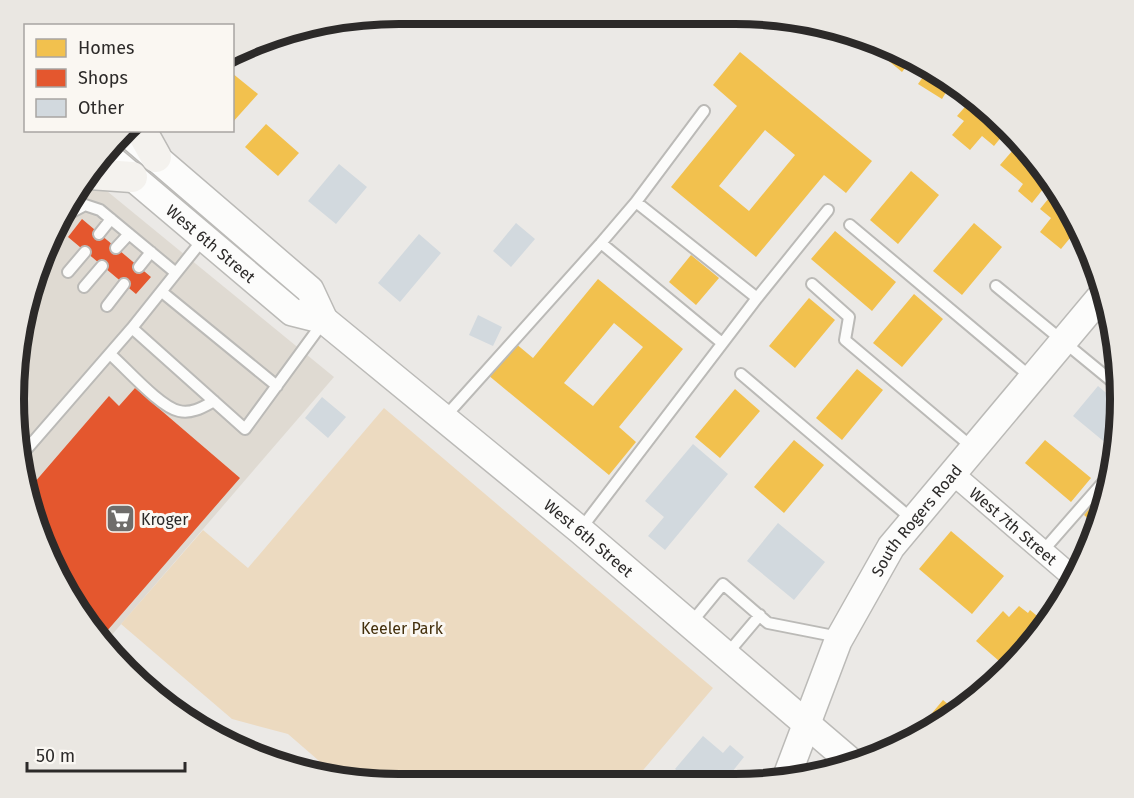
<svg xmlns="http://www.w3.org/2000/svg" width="1134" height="798" font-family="'Fira Sans',sans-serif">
	<rect width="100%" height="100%" fill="#ebe9e6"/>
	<!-- built -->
	<path fill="#dfdad2" d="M102,187L334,377L104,644L43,547L17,449V348L53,229L79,190Z"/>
	<!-- green -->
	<path fill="#ecdac0" d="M384,408L713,688L633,782L374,784L333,773L288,734L232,719L121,624L203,530L248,568Z"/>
	<!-- homes -->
	<path fill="#f2c14e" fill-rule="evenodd" d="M866,42L908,58L912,59L902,72Z
		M740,52L872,161L846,193L824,175L756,257L671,187L737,106L713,85ZM765,130L795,155L749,211L719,186Z
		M930,67L951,84L942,99L918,84Z
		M232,73L258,94L232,123Z
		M971,100L1007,130L994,146L982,136L970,150L952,135L964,121L957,116Z
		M266,124L299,153L278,176L245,147Z
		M1020,142L1027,148L1047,184L1032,203L1018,191L1023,184L1000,165Z
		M911,171L939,195L898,244L870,220Z
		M1053,193L1075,232L1061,249L1040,232L1051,218L1040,209Z
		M974,223L1002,247L962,295L933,271Z
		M835,231L896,282L872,311L811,259Z
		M691,255L719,278L696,305L669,282Z
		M598,279L683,349L619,427L636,442L609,475L488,375L515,343L533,358ZM614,323L643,347L593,406L564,383Z
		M914,294L943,319L902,367L873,343Z
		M809,298L835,320L795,368L769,346Z
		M857,369L883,390L842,440L816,418Z
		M735,389L760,411L720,458L695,437Z
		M794,440L824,465L784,513L754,487Z
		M1045,440L1091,478L1071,502L1025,463Z
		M1101,494L1094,519L1093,523L1084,515Z
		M951,531L1004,576L972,614L919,569Z
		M1019,606L1028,613L1030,610L1042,620L1006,667L976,641L1003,611L1009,617Z
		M984,677L992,685L960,708L959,707Z
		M943,700L956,711L907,744V743Z"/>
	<!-- shops -->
	<path fill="#e4572e" d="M82,219L151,277L136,294L68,237Z
		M135,388L240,478L100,639L43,547L28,490L109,396L119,406Z"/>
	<!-- building -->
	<path fill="#d2d9de" d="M339,164L367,187L336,224L308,201Z
		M516,223L535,239L511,267L493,251Z
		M419,234L441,253L400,302L378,283Z
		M478,315L502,327L493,346L469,335Z
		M1098,386L1117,402L1120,425L1113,449L1073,416Z
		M322,397L346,417L328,438L305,418Z
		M693,444L728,474L665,550L648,536L664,517L645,501Z
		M778,523L825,562L794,600L747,561Z
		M703,736L723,753L730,745L744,757L724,782H691L675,769Z"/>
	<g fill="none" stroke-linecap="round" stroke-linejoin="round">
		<defs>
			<path id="service" d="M636,202L757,298
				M850,225L1032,378
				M53,230L66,215L85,205L100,210L176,273
				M99,234L111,219
				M601,243L722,343
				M116,248L129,234
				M139,267L151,252
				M68,272L85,252
				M812,284L849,317L845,340L973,448
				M996,286L1114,383
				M84,287L102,266
				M162,292L277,386
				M107,306L124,284
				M132,328L204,238
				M111,355C127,369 160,407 179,411C192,414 203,407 214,401
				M741,374L913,520
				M444,418L601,243L636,202L704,111
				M19,458L132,328L245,429L324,321
				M580,530L757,298L828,210
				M1042,552L1105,480
				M691,623L723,584L768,623L839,637
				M727,654L760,615"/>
			<g id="minor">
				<path id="s1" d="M952,473L1074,578"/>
			</g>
			<g id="tertiary">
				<path d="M125,131L310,290L324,320"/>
				<path id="s2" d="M104,153L292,312L324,320L580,530L850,761"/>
				<path id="s3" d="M785,781L838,641L891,547L1103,294"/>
			</g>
			<path id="secondary" d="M141,130L156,157
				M90,174L132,177"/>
		</defs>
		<!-- service casing -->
		<use href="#service" stroke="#bbbab7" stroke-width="14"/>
		<!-- minor casing -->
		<use href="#minor" stroke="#bbbab7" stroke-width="24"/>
		<!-- tertiary casing -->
		<use href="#tertiary" stroke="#bbbab7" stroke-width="30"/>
		<!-- secondary casing -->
		<use href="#secondary" stroke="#bbbab7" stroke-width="33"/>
		<!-- service -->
		<use href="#service" stroke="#fcfcfb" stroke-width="10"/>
		<!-- minor -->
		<use href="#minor" stroke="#fcfcfb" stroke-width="21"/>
		<!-- tertiary -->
		<use href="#tertiary" stroke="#fcfcfb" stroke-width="27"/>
		<!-- secondary -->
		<use href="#secondary" stroke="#f4f2ee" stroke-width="30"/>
	</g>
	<!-- icons -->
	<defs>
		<symbol id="supermarket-square" viewBox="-11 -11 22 22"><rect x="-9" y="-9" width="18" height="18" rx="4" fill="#6f6d6b" stroke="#faf7f2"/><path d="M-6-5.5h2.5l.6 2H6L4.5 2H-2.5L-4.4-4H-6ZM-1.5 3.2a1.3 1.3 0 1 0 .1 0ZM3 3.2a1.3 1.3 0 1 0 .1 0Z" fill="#fff"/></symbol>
	</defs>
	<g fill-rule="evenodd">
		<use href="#supermarket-square" x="104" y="502" width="33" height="33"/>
	</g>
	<g text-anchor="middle" stroke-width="6" stroke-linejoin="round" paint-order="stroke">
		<!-- street labels -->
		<g font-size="16" fill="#2c2a29" stroke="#faf7f2">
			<text dy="6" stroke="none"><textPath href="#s2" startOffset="140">West 6th Street</textPath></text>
			<text dy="6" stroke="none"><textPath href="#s3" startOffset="294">South Rogers Road</textPath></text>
			<text dy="6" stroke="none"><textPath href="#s1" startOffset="81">West 7th Street</textPath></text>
			<text dy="6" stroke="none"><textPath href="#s2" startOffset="622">West 6th Street</textPath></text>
		</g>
		<!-- poi labels -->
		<g font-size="16" fill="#2c2a29" stroke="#faf7f2" text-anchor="start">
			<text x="141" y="525">Kroger</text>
		</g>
		<!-- park labels -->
		<g font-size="16" fill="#432f0c" stroke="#faf7f2">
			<text x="402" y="634">Keeler Park</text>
		</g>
	</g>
	<!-- crop -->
	<path d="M0 0H1134V798H0ZM399 24H735A375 375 0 0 1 1110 399V399A375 375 0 0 1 735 774H399A375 375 0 0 1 24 399V399A375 375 0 0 1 399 24Z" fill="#eae7e2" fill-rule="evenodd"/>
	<path fill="none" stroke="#2c2a29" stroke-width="8" d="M399 24H735A375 375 0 0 1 1110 399V399A375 375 0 0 1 735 774H399A375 375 0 0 1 24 399V399A375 375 0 0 1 399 24Z"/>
	<!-- legend -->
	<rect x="24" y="24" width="210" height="108" fill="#faf7f2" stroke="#a8a5a2" stroke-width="1.5"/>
	<rect x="36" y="39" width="30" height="18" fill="#f2c14e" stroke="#a8a5a2" stroke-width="1.5"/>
	<text x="78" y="54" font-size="18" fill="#2c2a29">Homes</text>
	<rect x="36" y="69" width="30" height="18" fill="#e4572e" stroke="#a8a5a2" stroke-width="1.5"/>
	<text x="78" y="84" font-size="18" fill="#2c2a29">Shops</text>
	<rect x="36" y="99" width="30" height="18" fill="#d2d9de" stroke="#a8a5a2" stroke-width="1.5"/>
	<text x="78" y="114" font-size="18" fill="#2c2a29">Other</text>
	<!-- scale -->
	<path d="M27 762v9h158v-9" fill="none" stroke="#2c2a29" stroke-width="3"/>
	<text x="36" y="762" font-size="18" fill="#2c2a29" stroke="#faf7f2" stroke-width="4.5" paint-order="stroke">50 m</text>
</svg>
